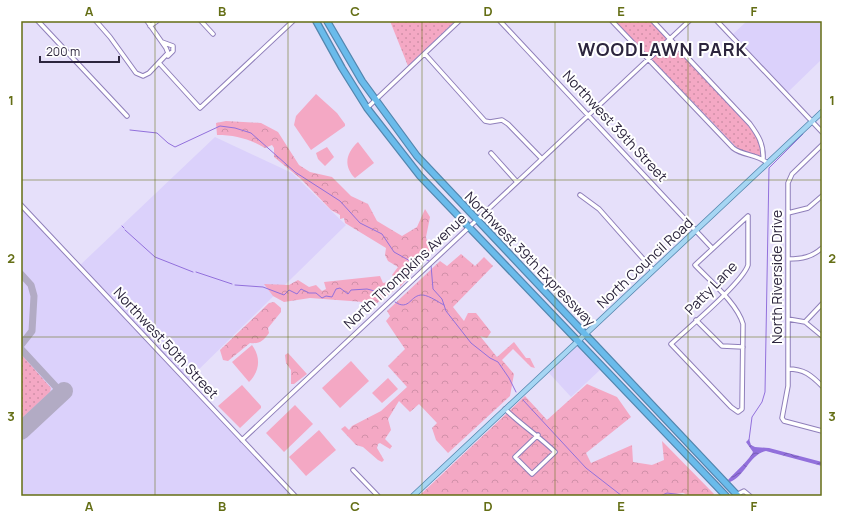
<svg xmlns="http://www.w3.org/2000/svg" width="843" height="517" font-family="Manrope,sans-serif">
	<defs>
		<pattern id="green-dots" width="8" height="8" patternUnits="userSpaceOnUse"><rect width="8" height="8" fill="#f4a8c4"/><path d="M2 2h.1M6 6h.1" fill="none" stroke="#d190a9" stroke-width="1.8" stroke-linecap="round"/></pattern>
		<pattern id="forest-crowns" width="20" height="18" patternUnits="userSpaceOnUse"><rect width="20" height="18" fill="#f4a8c4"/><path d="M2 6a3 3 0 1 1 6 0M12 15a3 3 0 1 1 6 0" fill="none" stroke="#d190a9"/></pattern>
		<pattern id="water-waves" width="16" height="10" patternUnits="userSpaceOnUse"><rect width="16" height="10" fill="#9270dc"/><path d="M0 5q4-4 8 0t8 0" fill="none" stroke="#775cb4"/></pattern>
	</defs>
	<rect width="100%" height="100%" fill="#e6e0fa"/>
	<!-- built -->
	<path fill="#dbd1fb" d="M747,21H822V59L788,92L733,34Z
		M215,137L292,173L346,225L186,382L292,496H21V209L77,268Z
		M577,346L600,370L571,397L549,373Z"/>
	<!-- green -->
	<path fill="url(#green-dots)" d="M390,21H455L408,66Z
		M615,21H651L750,127L760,143L762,154L760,156L739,150Z
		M21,354L51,388L50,392L21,419Z"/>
	<!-- forest -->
	<path fill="url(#forest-crowns)" d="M226,121L261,123L278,132L299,165L310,172L332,177L351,196L368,204L377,221L402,236L417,227L425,209L430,217L426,237L430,253L400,287L399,282L392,275L398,267L388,261L385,255L386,248L345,223L344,218L340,219V215L331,210L301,179L274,157V148L272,145L265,148C250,139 235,135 217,135L216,123Z
		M461,254L475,266L484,257L493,266L453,307L464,321L468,313H476L491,332L487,338L480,336L497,357L514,342L526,358H530L535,368L531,367L513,349L502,360L514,374L510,396L448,453L436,440L432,428L437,423L419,404L410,412L399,401L388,419L391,430L385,439L392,446L390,449L380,443L378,444L377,448L384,460L382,462L378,460L363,447L356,445L341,429L345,426L349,430L352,426L381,411L407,387L388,366L405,349L386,321L390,316L387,311L440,261L447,266Z
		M380,276L383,283L388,282L395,290L377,303L310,298L284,302L273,296L264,284L289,285L298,280L309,287L316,285L322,291L326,289L324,282Z
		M274,302L281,308V312L268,328L269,333C263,341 260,344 250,343L228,361L223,360L220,350L269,303Z
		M288,353L307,374L294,384H291V370L286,363L285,355Z
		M587,384L617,397L631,417L586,453L591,463L632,445L633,462L652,465L664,460L662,441L714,494L713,496H691L683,493L661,496H419L525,396L547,420Z"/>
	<!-- pitch -->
	<path fill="#f4a8c4" d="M316,94L337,113L345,124V126L311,150L294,125L296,116Z
		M358,142L374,163L355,178C343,166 346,153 358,142Z
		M327,147L334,157L325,166L318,159L316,153Z
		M252,345C261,357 260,371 249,382L232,362Z
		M351,361L369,381L340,408L322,388Z
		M388,378L398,389L382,403L372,393Z
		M242,385L261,406V408L240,428L218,406Z
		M295,405L313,424L284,452L266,433Z
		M319,430L336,450L306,476L289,457Z"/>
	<!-- water -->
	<path fill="url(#water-waves)" d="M749,439L751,445L755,447L769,448L822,462V466L766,451C750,454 745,476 730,482L728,480C736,471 744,465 752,454L753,452L746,442Z"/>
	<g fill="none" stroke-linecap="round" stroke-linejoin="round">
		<!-- stream -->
		<path stroke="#9270dc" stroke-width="1" d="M130,130L157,133L168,143L175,147L220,126L235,128L251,133L295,172L340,201L360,223L382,234L394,252L412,262L423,258L429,261
			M122,226L124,228
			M125,230L155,257L193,272
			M431,265L433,289L442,299L446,311L471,343L490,358L498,362L509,378L516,392
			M196,272L232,284
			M235,285L263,287L284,295L289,290L297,294L301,289L309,293H316L322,298L326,296L332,297L336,289L340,288L348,294L351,290L367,289L386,294
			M395,302C410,312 410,294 423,295C430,296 438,302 444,305
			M523,400L586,468L622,496
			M749,440L752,417L762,402L765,392L769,168L803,134
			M660,496L667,493L683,495"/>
		<!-- taxiway -->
		<path stroke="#b2abc4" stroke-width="7" d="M21,274L31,285L34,296L32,331L21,345
			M21,349L58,389V396L53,401"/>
		<!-- runway -->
		<path stroke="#b2abc4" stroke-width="18" d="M21,431L64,391"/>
		<defs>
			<path id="minor" d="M38,21L127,116
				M96,21L110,37L136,73L143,76L149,73L168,53L166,48L147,21
				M201,21L213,34
				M500,21L712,248
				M612,21L733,148C743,156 758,154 767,163
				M653,21L750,124C758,135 764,144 763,159
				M717,21L822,132
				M150,26L157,21
				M162,42L173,46V51L168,56
				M425,54L485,121L490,122L502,120L508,124L542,159
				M160,64L200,108L293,21
				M367,108L459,21
				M822,145L792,174L788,183V386L782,418L784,421L822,431
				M491,153L517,182
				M580,195L599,209L653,270
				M21,205L295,496
				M788,213L808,208L822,196
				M748,216L695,265C710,281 737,303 743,324L742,409L738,412L731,407L671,344C687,329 743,282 748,265V216
				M788,259C802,259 812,257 822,248
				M788,319L805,322L822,336
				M696,320L722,346L743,347
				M805,322L822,304
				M788,369C804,369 811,375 822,386
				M505,409C521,425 539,436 555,452L532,474L515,457L538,435
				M242,440L689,21
				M353,470L378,496
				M736,495L744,491L750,496"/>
			<path id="major" d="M413,496L822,112"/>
			<path id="highway" d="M316,21L342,68L367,108L420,176L726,496
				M327,21L362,81L417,156L738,496"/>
		</defs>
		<!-- minor casing -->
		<use href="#minor" stroke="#8f7fba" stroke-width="5.5"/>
		<!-- major casing -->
		<use href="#major" stroke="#5486ae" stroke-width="6"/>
		<!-- highway casing -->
		<use href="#highway" stroke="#5486ae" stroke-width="8"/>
		<!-- minor -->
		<use href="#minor" stroke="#fff" stroke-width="3.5"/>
		<!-- major -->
		<use href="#major" stroke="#a6d6f3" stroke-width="4.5"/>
		<!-- highway -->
		<use href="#highway" stroke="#6abbeb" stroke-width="5.5"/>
	</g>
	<!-- grid -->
	<path fill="none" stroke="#646e15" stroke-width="1" stroke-opacity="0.55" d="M155,21V496M288,21V496M422,21V496M555,21V496M688,21V496M21,180H822M21,337H822"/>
	<g text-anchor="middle" stroke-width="4" stroke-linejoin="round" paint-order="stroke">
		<!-- street labels -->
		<g font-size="14" fill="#2c253d" stroke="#fff">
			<text transform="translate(615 126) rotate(47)" y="5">Northwest 39th Street</text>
			<text transform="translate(530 259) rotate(46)" y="5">Northwest 39th Expressway</text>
			<text transform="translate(645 263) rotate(-43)" y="5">North Council Road</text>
			<text transform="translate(405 271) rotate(-43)" y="5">North Thompkins Avenue</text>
			<text transform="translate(777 277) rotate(-90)" y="5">North Riverside Drive</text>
			<text transform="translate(711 288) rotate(-46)" y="5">Patty Lane</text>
			<text transform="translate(166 343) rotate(47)" y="5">Northwest 50th Street</text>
		</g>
		<!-- district labels -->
		<g font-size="18" font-weight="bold" letter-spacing="1" fill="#2c253d" stroke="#fff">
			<text x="663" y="56">WOODLAWN PARK</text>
		</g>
	</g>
	<!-- border -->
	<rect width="843" height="517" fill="none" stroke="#ffffff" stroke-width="44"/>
	<!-- scale -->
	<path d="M40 56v6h79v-6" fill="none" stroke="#2c253d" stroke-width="2"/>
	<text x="46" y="56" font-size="12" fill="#2c253d" stroke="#ffffff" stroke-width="3" paint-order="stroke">200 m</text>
	<rect x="22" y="22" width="799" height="473" fill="none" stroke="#646e15" stroke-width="1.5"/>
	<g font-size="13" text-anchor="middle" font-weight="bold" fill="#646e15">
		<text x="89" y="16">A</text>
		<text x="222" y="16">B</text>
		<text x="355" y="16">C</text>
		<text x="488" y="16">D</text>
		<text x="621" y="16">E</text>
		<text x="754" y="16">F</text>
		<text x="11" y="105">1</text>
		<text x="832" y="105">1</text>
		<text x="11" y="263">2</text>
		<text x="832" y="263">2</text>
		<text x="11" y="421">3</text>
		<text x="832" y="421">3</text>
		<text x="89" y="511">A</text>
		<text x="222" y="511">B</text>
		<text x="355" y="511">C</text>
		<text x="488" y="511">D</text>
		<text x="621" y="511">E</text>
		<text x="754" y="511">F</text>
	</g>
</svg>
